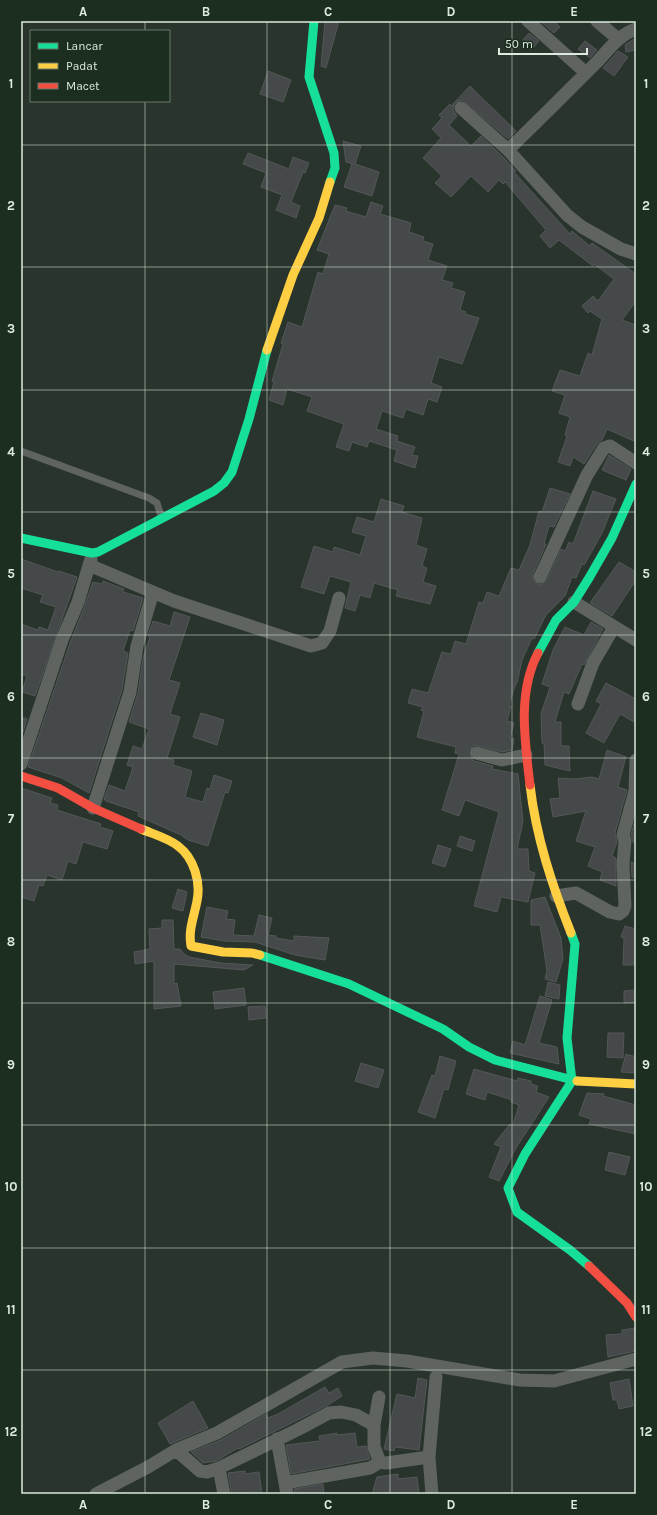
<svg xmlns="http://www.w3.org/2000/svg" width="657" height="1515" font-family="Karla,sans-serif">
	<rect width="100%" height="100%" fill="#29342c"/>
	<!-- building -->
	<path fill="#464949" stroke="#545758" d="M325,21H339L326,68L321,66Z
		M540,21H554L560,27L554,33Z
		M529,33L539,41L531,50L522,41Z
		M634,39L636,50L626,52L625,45Z
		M585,41L597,50L590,58L578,49Z
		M618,51L628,57L614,76L603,68Z
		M268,71L291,80L283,102L260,94Z
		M470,86L516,131L508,139L462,100L455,103L453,110L457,116L449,125L471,146L481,136L502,156L516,171L514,172L570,234L572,231L590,246L592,243L636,274V301L622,320L636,325V442L607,429L602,440L597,444L584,464L573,457L570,466L558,462L567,436L565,435L570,417L559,413L565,395L552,391L560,370L580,376L588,353L592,355L602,319L590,311L588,313L582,306L593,296L598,301L614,279L594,264L593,266L559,240L550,248L540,236L546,230L505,182L503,184L499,180L488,192L471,176L451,197L435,183L442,176L423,158L441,138L432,129L442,118L439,115L450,104L451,106Z
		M343,141L361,146L355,164L379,172L372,196L344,187L352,164L346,162Z
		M248,153L289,169L293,157L309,163L305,173L303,172L291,202L300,206L296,218L276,210L282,195L261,187L266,173L243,164Z
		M371,202L383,206L380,214L411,223L409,232L424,237L423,241L433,244L428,260L447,266L442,280L453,283L451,288L465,292L460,310L466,312L465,314L479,318L462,364L439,357L431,383L442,387L437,402L428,399L423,415L406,409L403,418L382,411L376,429L398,436L397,441L415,447L412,455L418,456L415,468L394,461L397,450L369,441L367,447L352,442L349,451L336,447L344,424L307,411L312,397L287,389L283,405L269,400L274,382L272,381L283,344L281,343L288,322L302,327L318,272L323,274L329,254L317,250L335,205L347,208L346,211L366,217Z
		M609,455L631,469L626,480L602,470Z
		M550,488L570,494L554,527L549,526L544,544H546L533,574V581L540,585L547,580L561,549L565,551L569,542L573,544L593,491L616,499L602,533L584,565L582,564L576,578L572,577L565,596L546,615L534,639L532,638L522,660L517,683H516L509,705L511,706L507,721L514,723L510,738L514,739L512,750L502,752L474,745L468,751V755L474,761L493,766L492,769L518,774L523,821L517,849H528L529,871L535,873L528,902L501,897L497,912L474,906L499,812L465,800L459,816L442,810L459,754L455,753L456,747L417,737L424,711L421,710L423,707L408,703L412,689L428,693L442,652L451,654L455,641L466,644L479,602L483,603L487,592L499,596L511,568L519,570L530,545L539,511L542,512Z
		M381,499L404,506L402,512L422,518L416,545L427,549L422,566L427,568L423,582L436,586L430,604L396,596L398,590L374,583L370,598L360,595L355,611L345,608L351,582L330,576L324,594L301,587L314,546L333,552L334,547L360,555L366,536L352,532L357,517L374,522Z
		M21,559L58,572L59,571L77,577L35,696L22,692L27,676L21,674V624L38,630L39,627L48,630L56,607L40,602L43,595L21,588Z
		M619,562L636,572V580L612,616L590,603Z
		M103,581L124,589L123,592L143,598L133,631L130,630L123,651L128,653L122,690L89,793L62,778L28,767L70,643L85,605L93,582L102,584Z
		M174,612L190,617L169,680L180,683L170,714L180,717L167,758L174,760L173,765L192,771L185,797L203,802L207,788L210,789L214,775L232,781L228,793L225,792L208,846L188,840L181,835L138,816L139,812L106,801L104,799L109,785L125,791L133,767L127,765L133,746L142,749L149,729L129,722L138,693L143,658L150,637L148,636L153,621L170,626Z
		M591,622L603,629L584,665L582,664L569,694L564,692L555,722H561V746H569L570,771L545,765L544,743H542L541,714L550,687L542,684L553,650L565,627L584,635Z
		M606,683L636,699V723L620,714L604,743L586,733L601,704L596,701Z
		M201,713L224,720L217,745L193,737Z
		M21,717L27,719L21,739Z
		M607,750L626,757L618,787L627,790L615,833L617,842L612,856L616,858V886L600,880L602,872L588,866L595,847L576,841L586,811L553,817L550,799L560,798L558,778L575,779L592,777L599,779Z
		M21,788L52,798L50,803L58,805L57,810L101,824L100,827L113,831L107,849L83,842L76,864L68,861L62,880L47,875L43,886L39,885L34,901L21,897Z
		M635,820H636V843L633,842L631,835Z
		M460,836L475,841L472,851L457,846Z
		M438,845L451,849L445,867L432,863Z
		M631,862L636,864V878L632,877Z
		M178,889L187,892L183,911L172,908Z
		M545,897L561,938L563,959L556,982L545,979L547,971L540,925H531V900Z
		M207,907L228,911L226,919L235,920L233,935L254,936L259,915L272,918L268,935L276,936V938L294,941V936L329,938L325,960L295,955L255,942L224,941L201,937Z
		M162,920H173L174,949H180L184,954L189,957L221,963L253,965L244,970L174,964V984L177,983L181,1006L154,1009V961L135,964L134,952L150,949L149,929L162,928Z
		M625,926L636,929L634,965H623L624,938L621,937Z
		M548,982L560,985L559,999L545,996Z
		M244,988L246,1005L215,1009L213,992Z
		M636,990V1002L624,1003V991Z
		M540,996L552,1000L539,1043L557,1047L559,1064L510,1053L513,1041L525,1045Z
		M265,1006L266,1018L249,1020L248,1007Z
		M608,1033H624L623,1058L607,1057Z
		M626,1054L636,1057V1073L621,1072Z
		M440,1056L456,1061L448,1090L444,1089L435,1118L418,1112L432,1075L435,1076Z
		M361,1063L384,1070L378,1088L355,1081Z
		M474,1069L517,1081L518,1078L531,1081V1084L538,1086L536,1092L549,1097L516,1148L499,1181L489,1177L501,1147L494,1144L510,1124L513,1125L519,1105L511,1102L512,1100L487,1092L485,1100L466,1094Z
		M587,1093L604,1094L603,1096L636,1105V1134L589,1124L591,1119L579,1115Z
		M609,1152L630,1157L625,1175L605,1170Z
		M636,1328V1351L608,1357L606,1335L622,1334V1330Z
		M418,1378L427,1380L419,1450L395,1447L394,1451L384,1449L397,1394L415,1398Z
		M629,1379L633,1406L619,1409L617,1400H613L610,1383Z
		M325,1387L329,1393L338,1388L342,1396L328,1405L239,1449L238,1448L216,1461L203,1463L191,1452L221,1440L266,1414L268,1418L278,1414Z
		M193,1401L208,1428L170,1444L158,1423Z
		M337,1433V1435L355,1433L357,1447L366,1446L370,1459L291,1474L286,1445L320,1441L319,1436Z
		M245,1471V1474L259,1472L262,1494H252V1492L232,1494L228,1473Z
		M398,1474V1479L417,1477L419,1494H372L377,1477Z
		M323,1484L324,1494H295L294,1489Z"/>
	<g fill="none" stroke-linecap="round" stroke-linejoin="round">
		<!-- lane -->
		<path stroke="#5f6461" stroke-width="7" d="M21,451L149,498L157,503L161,516"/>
		<!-- street -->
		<path stroke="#5f6461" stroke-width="13" d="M528,21L586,73
			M597,21L618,39
			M461,108L508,150L567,215L582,227L621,249L636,254
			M508,150C537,122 566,93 595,64C608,51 618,35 636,29
			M89,565L174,601L311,646L322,643L330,631L339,598
			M540,577L587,475L604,448L610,446L636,463
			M574,602L636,640
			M578,704L593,663L614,627
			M476,753L502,760L526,755
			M21,764L62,640L78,602L91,559
			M93,808L130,692L137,646L153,592
			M556,896L576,893L610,912L619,914L623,911L625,906L623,864L625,841L623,835L635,791L636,760
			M374,1425L379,1397
			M277,1439L287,1494
			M176,1450L200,1471L207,1472L219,1468L224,1494
			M429,1457L432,1494
			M219,1468L297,1430L329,1413L341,1412L356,1415L374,1425V1447L380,1462L386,1463L429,1457L436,1377
			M285,1483L370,1468L380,1462
			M96,1494L148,1467L176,1450L217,1433L342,1362L373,1358L407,1361L520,1380L554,1381L636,1359"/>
		<!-- fast -->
		<path stroke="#16e098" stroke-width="9" d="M314,21L309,77L334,153L335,168L330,182
			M21,538L92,553L98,552L214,491L224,483L232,472L249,419L267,350
			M538,653L556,620L574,602L589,578L612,538L636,484
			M571,933L575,944L567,1038L572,1081L525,1154L508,1188L517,1212L570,1250L589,1266
			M260,955L349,984L443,1029L469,1047L495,1060L577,1081"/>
		<!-- slow -->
		<path stroke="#ffcf43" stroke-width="9" d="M267,350L293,275L319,218L330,182
			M530,785C536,837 552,885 571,933
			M141,829C153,834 168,838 178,846C194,858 201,882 197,901C194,917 188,930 191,946L223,952L252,953L260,955
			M577,1081L636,1084"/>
		<!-- jam -->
		<path stroke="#f24e42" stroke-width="9" d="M21,776L58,788L93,808L141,829
			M530,785C525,742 517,693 538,653
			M589,1266L627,1303L636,1317"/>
	</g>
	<!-- grid -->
	<path fill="none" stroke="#ddeadf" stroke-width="1" stroke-opacity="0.55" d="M145,21V31M267,21V1494M390,21V1494M512,21V1494M145,101V1494M21,145H636M21,267H636M21,390H636M21,512H636M21,635H636M21,758H636M21,880H636M21,1003H636M21,1125H636M21,1248H636M21,1370H636"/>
	<!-- border -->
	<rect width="657" height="1515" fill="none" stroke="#1b2e1f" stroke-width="44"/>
	<!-- legend -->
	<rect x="30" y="30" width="140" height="72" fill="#1b2e1f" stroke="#69796c"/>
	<rect x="38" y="43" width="20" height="6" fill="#16e098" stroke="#69796c"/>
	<text x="66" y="50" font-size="12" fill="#ddeadf">Lancar</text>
	<rect x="38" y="63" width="20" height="6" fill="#ffcf43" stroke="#69796c"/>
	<text x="66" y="70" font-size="12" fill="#ddeadf">Padat</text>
	<rect x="38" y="83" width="20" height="6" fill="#f24e42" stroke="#69796c"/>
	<text x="66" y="90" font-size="12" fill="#ddeadf">Macet</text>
	<!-- scale -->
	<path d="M499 48v6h88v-6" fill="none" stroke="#ddeadf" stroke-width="2"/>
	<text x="505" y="48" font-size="12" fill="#ddeadf" stroke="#1b2e1f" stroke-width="3" paint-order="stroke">50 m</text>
	<rect x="22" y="22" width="613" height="1471" fill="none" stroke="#ddeadf" stroke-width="1.5"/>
	<g font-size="13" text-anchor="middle" font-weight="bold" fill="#ddeadf">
		<text x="83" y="16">A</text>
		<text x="206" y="16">B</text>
		<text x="328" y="16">C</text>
		<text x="451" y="16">D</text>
		<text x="574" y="16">E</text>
		<text x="11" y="88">1</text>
		<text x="646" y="88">1</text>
		<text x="11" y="210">2</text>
		<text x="646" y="210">2</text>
		<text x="11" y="333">3</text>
		<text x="646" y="333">3</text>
		<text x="11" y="456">4</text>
		<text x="646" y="456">4</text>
		<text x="11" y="578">5</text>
		<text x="646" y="578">5</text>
		<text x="11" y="701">6</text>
		<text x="646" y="701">6</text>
		<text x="11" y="823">7</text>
		<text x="646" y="823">7</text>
		<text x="11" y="946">8</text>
		<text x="646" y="946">8</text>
		<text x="11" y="1069">9</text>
		<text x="646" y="1069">9</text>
		<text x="11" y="1191">10</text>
		<text x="646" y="1191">10</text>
		<text x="11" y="1314">11</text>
		<text x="646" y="1314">11</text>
		<text x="11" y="1436">12</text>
		<text x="646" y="1436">12</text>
		<text x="83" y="1509">A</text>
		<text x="206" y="1509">B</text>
		<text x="328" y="1509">C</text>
		<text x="451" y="1509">D</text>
		<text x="574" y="1509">E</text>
	</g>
</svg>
